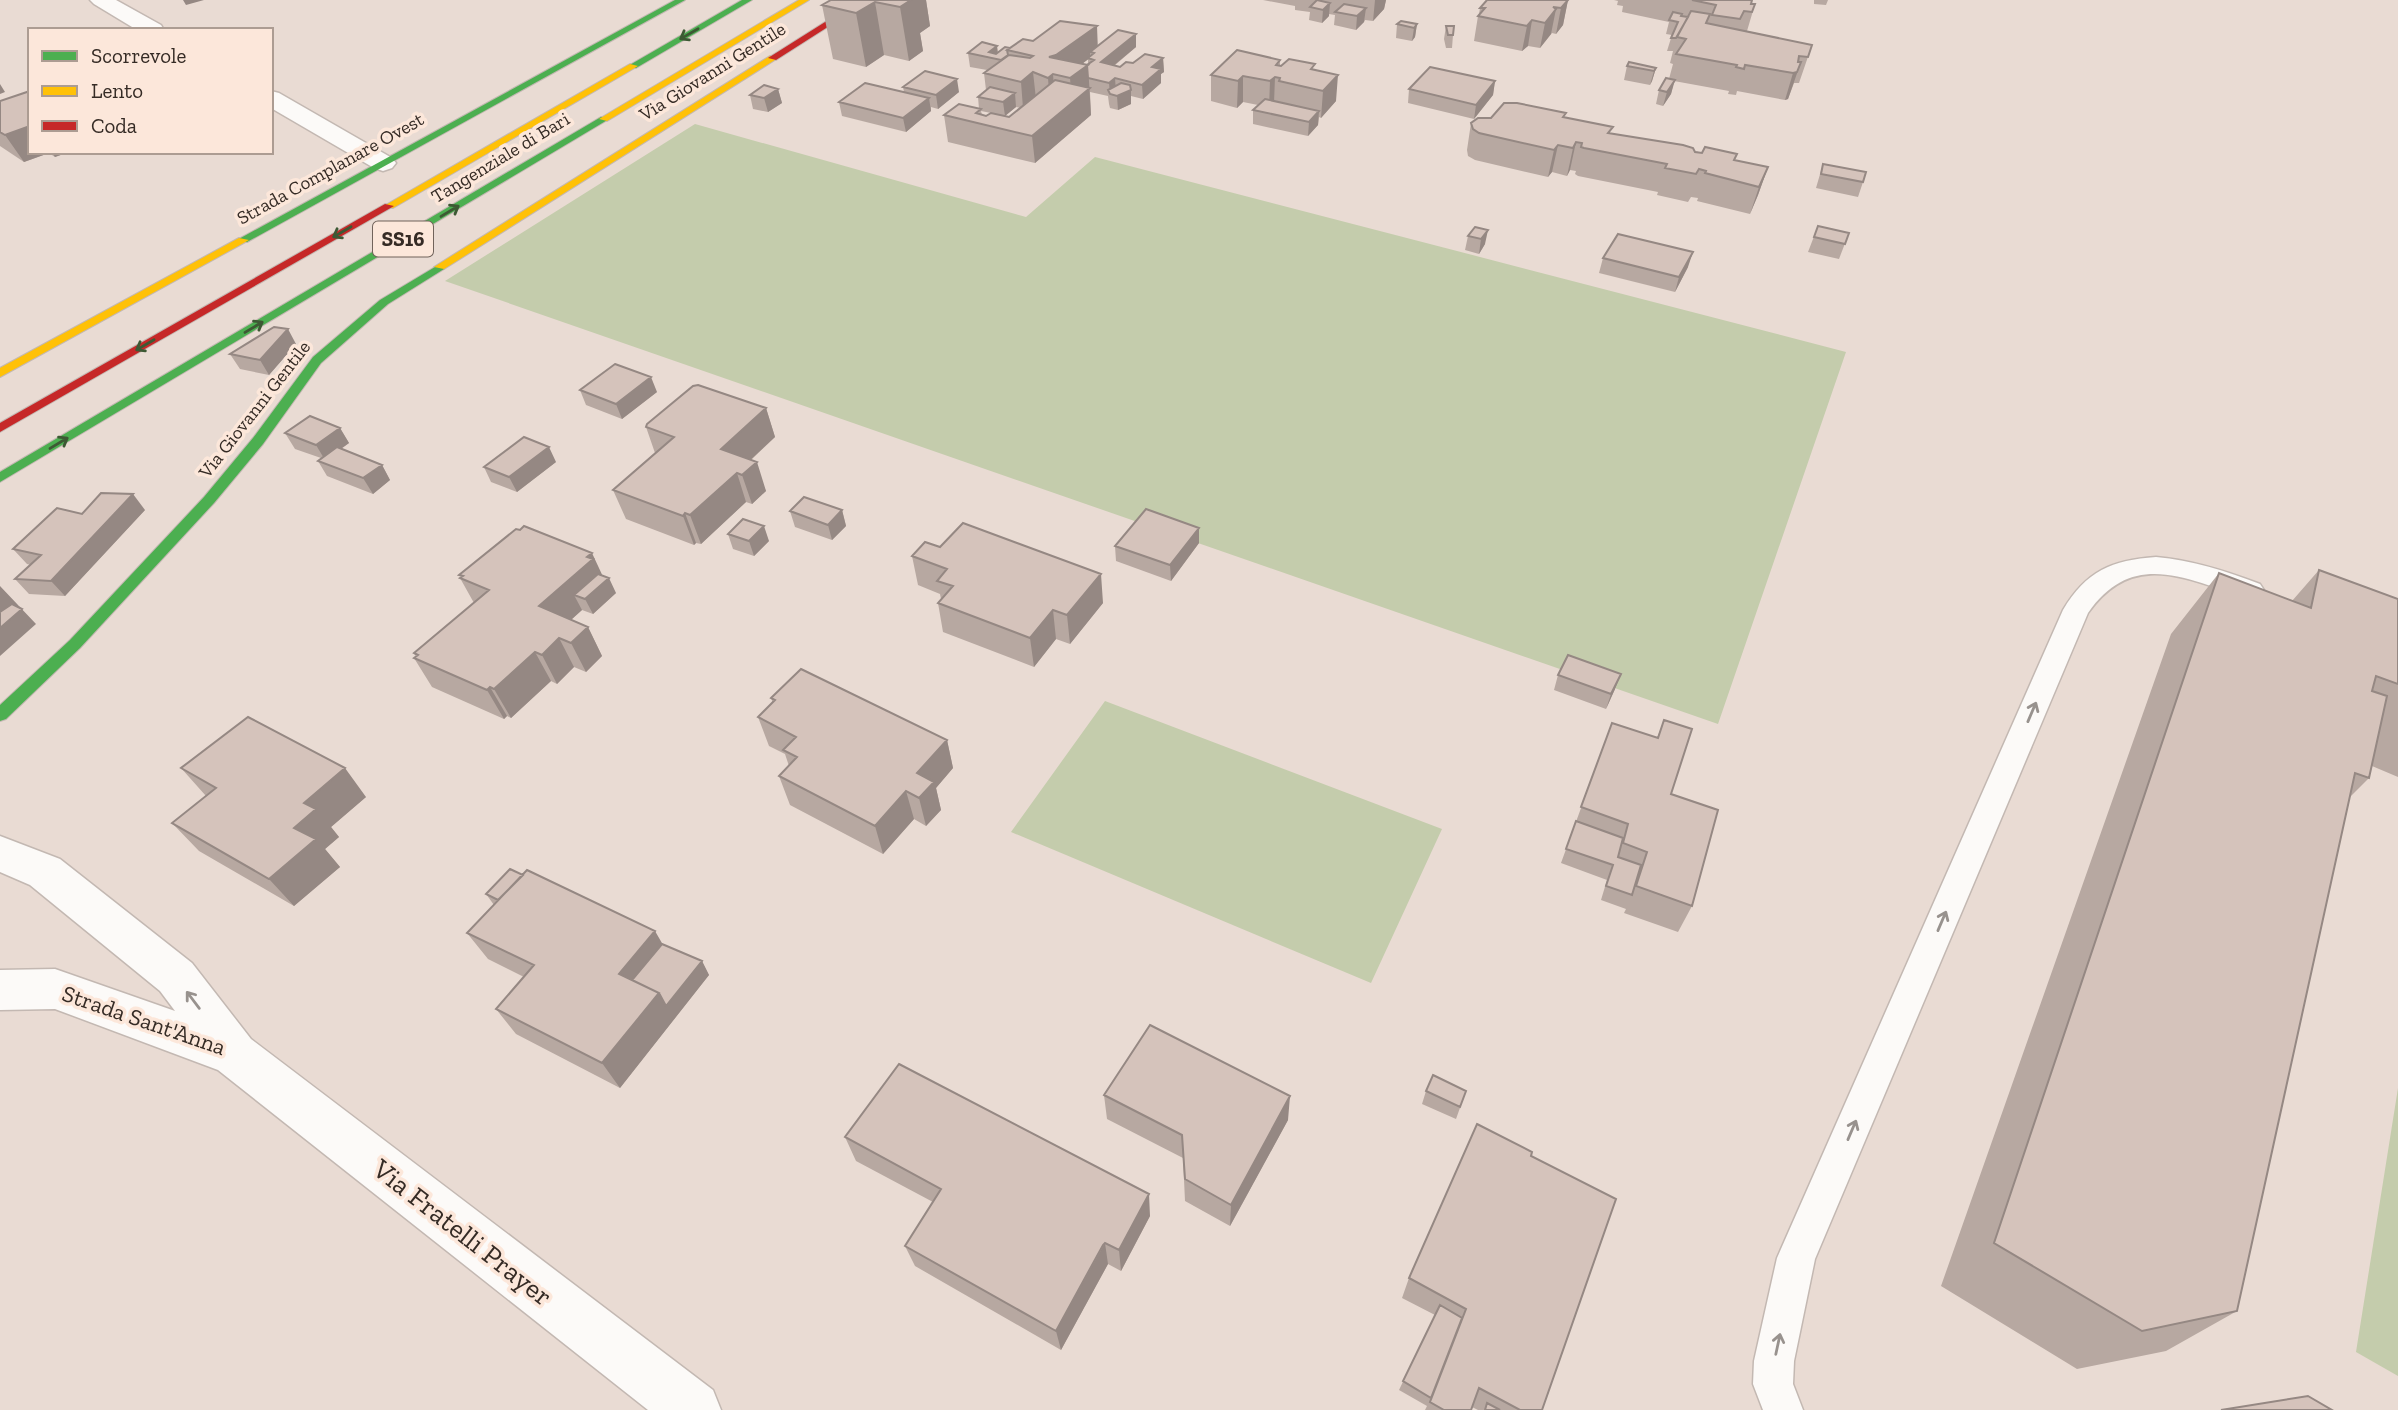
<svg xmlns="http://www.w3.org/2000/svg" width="2398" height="1410" font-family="'Zilla Slab',serif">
	<rect width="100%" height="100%" fill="#e9dbd3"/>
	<!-- green -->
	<path fill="#c4ccac" d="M695,124L1026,217L1095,157L1846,352L1718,724L445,281Z
		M1105,701L1442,829L1371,983L1011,832Z
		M2398,1088V1376L2356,1352Z"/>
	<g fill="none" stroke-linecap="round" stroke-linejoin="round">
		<defs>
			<path id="lane" d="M2156,557C2192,560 2226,571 2260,584L2264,590L2260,596L2251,599C2189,581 2134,547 2088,613L1815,1259L1794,1361L1793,1384L1803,1410H1763L1753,1384L1754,1361L1777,1258L2063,610C2086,571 2112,560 2156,557Z"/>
			<path id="street" d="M90,0H116L161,25L164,30H137L94,4Z
				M271,91L279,93L392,158L396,163L392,168L383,171L374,168L271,108Z
				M0,836L60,859L192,963L251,1039L713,1390L721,1410H648L218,1070L55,1009L0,1010V970L55,969L175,1011L160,991L30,885L0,872Z"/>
			<path id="fast" d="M675,0H685L247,242L237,240Z
				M742,0H752L636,68L628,66Z
				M601,117L609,119L0,482V472Z
				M440,264L444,265V269L388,304L321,363L263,444L214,503L80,648L6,719L0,721V705L70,640L204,497L253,438L313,357L380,300Z"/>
			<path id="slow" d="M799,0H809L607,121L599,119Z
				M770,56L778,58L444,269L434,267Z
				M630,64L638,66L393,208L384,206Z
				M239,238L249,240L0,377V368Z"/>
			<path id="jam" d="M860,0H870L776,60L768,58Z
				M385,204L394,206L0,432V423Z"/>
		</defs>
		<!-- lane casing -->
		<use href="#lane" stroke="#c3b8b2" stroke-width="3"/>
		<!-- street casing -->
		<use href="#street" stroke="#c3b8b2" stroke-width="3"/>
		<!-- fast casing -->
		<use href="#fast" stroke="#c3b8b2" stroke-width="2"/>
		<!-- slow casing -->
		<use href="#slow" stroke="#c3b8b2" stroke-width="2"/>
		<!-- jam casing -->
		<use href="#jam" stroke="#c3b8b2" stroke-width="2"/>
		<!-- lane -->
		<use href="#lane" fill="#fcfaf8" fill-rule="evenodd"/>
		<!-- street -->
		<use href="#street" fill="#fcfaf8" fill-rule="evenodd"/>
		<!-- fast -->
		<use href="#fast" fill="#4caf50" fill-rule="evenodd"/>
		<!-- slow -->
		<use href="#slow" fill="#ffc107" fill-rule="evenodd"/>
		<!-- jam -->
		<use href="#jam" fill="#c62828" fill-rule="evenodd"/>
	</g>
	<!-- wall -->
	<path fill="#b7a8a1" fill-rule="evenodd" d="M831,0H926L930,26L920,33L923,51L909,61L884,55L866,67L833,59L822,5Z
		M1263,0H1386L1384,9L1373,21L1365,20L1364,22L1356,30L1334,25L1335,15L1329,14V16L1322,23L1309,20L1310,12L1295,10V6Z
		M1568,0L1563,25L1556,34L1552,33L1540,48L1528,46L1522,51L1474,41L1478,16L1479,14L1480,8Z
		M1614,0H1752L1751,4H1755L1747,31L1812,45L1799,83H1794L1788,99L1785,100L1737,91L1736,95L1728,94L1729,91L1674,81L1671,94L1663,106L1656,104L1659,90L1669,79L1673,64L1670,63L1673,51H1667L1672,35L1666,34L1669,22L1622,12L1623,6L1617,5L1618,1Z
		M1814,0H1828L1826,5L1814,4Z
		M1397,24H1417L1415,37L1412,41L1396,38Z
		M1446,26L1453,35L1452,48H1446L1444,39Z
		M1033,41L1098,46L1136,47L1114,66L1120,67L1133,63L1163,58L1164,72L1161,74V83L1143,99L1131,96V104L1118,110L1110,108L1109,104L1108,96L1090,92L1091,115L1035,163L948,142L944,115L979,109L978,97L986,90L984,73L987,70L970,67L968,53L997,46L998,52ZM1088,59V64L1087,65L1082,64ZM1016,107L1021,108L1009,117L1005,116ZM981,111L991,113L986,116L982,115Z
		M1280,60V66L1315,70L1336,101L1321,118L1319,117L1318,125L1308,136L1253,124V110L1258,105L1243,102L1237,108L1211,101V75Z
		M1627,66L1656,68L1652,81L1650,85L1624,80Z
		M1495,81L1493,95L1474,119L1408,103L1409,89Z
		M903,87L959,92L938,109L931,107V111L906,132L842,116L839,102L904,92Z
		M778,89L782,103L768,112L753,109L750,95Z
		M0,101L30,152H69L55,157L49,153L24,162L0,146Z
		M1565,118L1611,133L1768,167L1758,195L1750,214L1697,201L1698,198L1691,197L1688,202L1657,195L1658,192L1578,176L1575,174L1576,171L1570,170L1567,176L1552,172L1548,177L1475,160L1468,156L1467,150L1471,123Z
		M1823,164L1863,182L1858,197L1816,188Z
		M1818,226L1849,233L1839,259L1808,252Z
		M1475,227L1485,244L1479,254L1465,250L1468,236Z
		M1603,258L1688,267L1675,292L1599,273Z
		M296,344L269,375L240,369L230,354Z
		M580,390L657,392L622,419L586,405Z
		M766,408L775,437L751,460L766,491L752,504L746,502L701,544L696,543L694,545L626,519L613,490L655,453L646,427Z
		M340,428L349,443L341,449L382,465L390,480L373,494L327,476L318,461L321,458L295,449L285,433Z
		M556,462L517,492L491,482L484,467Z
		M145,510L65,596L29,594L15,579L31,565L27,564L13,549L82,514Z
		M842,510L846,526L832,540L795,527L790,511Z
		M728,534L769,541L754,556L733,549Z
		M1199,543L1171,581L1116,561L1115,546Z
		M912,556L1103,603L1070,644L1056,639L1034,667L943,632L938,603L941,599L940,594L918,585Z
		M2319,570L2398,599V777L2372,766L2369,778L2350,797L2237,1311L2166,1351L2077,1369L1941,1286L2171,634L2219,573L2292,601Z
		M459,575L616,593L593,614L582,610L571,620L588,627L602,656L586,672L574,667L557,684L551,681L511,718L507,716L504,719L432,687L414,658L416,657L414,653L474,603L460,578L461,577Z
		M1558,675L1615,689L1606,709L1554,690Z
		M771,698L947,740L953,768L936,788L941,810L926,826L914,819L883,854L790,805L779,776L789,766L785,754L769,746L758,717L773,703Z
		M1664,720L1671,794L1692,906L1678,932L1624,913L1626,909L1601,900L1607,880L1561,863L1612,723L1657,738Z
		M181,768L366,797L331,827L339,837L325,849L340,867L294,906L199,851L172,823L206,796Z
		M486,894L662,944L702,961L709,975L620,1088L516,1034L496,1009L524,977L488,959L467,933L494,905Z
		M1426,1091H1466L1456,1119L1422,1104Z
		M1104,1095L1288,1120L1230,1226L1185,1201L1183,1158L1107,1119Z
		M845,1137L1150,1216L1121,1271L1108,1264L1061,1350L915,1266L905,1246L933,1202L856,1161Z
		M1531,1156L1542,1410H1478L1472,1407L1471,1410H1425L1427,1406L1399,1390L1435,1315L1402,1298L1409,1278Z"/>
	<!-- shaded-wall -->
	<path fill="#958883" d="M183,0H204L186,5Z
		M888,0H926L930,26L920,33L923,51L909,61L900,7Z
		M1375,0H1386L1384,9L1373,21Z
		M1568,0L1563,25L1556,34L1561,8Z
		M875,2L884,55L866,67L856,13Z
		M1330,3L1329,16L1322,23L1323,10Z
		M1366,8L1364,22L1356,30L1357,16Z
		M1556,9L1551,34L1540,48L1545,23Z
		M1532,20L1528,46L1522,51L1527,26Z
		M1417,24L1415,37L1412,41L1414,28Z
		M1097,26L1098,52L1094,53L1090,52V58L1064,77L1053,74L1055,101L1050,105L1048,78L1049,57Z
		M1136,34V47L1101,76V62Z
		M997,46L998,59L989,52Z
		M1163,58L1164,72L1161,74V83L1143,99L1142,85L1152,67Z
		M1801,62L1788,99L1785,100L1793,73Z
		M1088,65L1091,115L1035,163L1032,136L1072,103L1070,78Z
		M1656,68L1652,81L1650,85L1654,71Z
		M1033,72L1036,99L1023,108L1021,82Z
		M1338,75L1336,101L1321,118L1323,91Z
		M1243,76V102L1237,108L1238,81Z
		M1275,77L1274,103L1269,108L1270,81Z
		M1115,78L1116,92L1110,94L1109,83Z
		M957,79L959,92L938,109L936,95Z
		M1675,80L1671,94L1663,106L1667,92Z
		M1495,81L1493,95L1474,119L1476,105Z
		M0,84L5,92L0,94Z
		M778,89L782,103L768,112L764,98Z
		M1131,90V104L1118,110L1117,96Z
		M1015,93L1016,107L1005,116L1003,102Z
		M929,98L931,111L906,132L903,118Z
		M1319,111L1318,125L1308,136L1309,122Z
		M30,126V152L49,153L24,162L5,135Z
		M1576,142L1570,170L1567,176L1573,148Z
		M1558,145L1552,172L1548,177L1554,150Z
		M52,152H69L55,157Z
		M1768,167L1758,195L1750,214L1759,187Z
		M1488,230L1485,244L1479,254L1481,239Z
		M1693,252L1688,267L1675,292L1679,277Z
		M288,329L296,344L269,375L260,360Z
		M651,377L657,392L622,419L616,404Z
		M766,408L775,437L734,475L737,473L746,502L701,544L690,515L721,449Z
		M340,428L349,443L325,460L316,445Z
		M549,447L556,462L517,492L509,477Z
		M757,462L766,491L752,504L742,475Z
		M382,465L390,480L373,494L363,478Z
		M133,494L145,510L65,596L51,581Z
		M842,510L846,526L832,540L828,525Z
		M685,513L696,543L694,545L683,516Z
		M764,526L769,541L754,556L749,541Z
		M1199,528V543L1171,581L1170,565Z
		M592,553L605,581L609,578L616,593L593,614L585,599L574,595L582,610L554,635L539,606Z
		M1101,574L1103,603L1070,644L1067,615Z
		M0,586L36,624L0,656Z
		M1053,610L1056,639L1034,667L1030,638Z
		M588,627L602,656L586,672L571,643Z
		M559,638L574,667L557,684L542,655Z
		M535,652L551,681L511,718L494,689Z
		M1621,674L1615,689L1606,709L1611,694Z
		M490,687L507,716L504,719L487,690Z
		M947,740L953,768L936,788L941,810L926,826L919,798L917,773Z
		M345,768L366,797L331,827L339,837L325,849L340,867L294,906L269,879L294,828L304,803Z
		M906,791L914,819L883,854L875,826Z
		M655,931L670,957L640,993L619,974Z
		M702,961L709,975L620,1088L602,1063L659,993Z
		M1290,1096L1288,1120L1230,1226L1231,1205Z
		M1149,1194L1150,1216L1121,1271L1119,1250Z
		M1105,1243L1108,1264L1061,1350L1056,1331Z"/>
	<!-- building -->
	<path fill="#d5c3bb" stroke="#958883" stroke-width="2" d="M831,0H911L900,7L875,2L856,13L822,5Z
		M1317,0L1330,3L1323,10L1310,7Z
		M1487,0H1568L1561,8L1553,7L1556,9L1545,23L1532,20L1527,26L1478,16L1485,8H1480Z
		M1692,0H1752L1751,4H1755L1752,12L1744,11L1740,19L1712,15L1716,5Z
		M1344,4L1366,8L1357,16L1335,12Z
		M1691,11L1710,14L1706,23L1812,45L1808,57L1799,56L1798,62H1801L1797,72L1793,73L1745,65L1744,69L1736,67L1737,65L1676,54L1686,39L1677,37Z
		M1673,12L1682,14L1681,16L1688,17L1676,38H1671L1678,22L1669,20Z
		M1060,21L1097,26L1056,55L1049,57L1088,65L1070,78L1053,74L1048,78L1033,72L1021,82L984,73L1009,55L1030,58L1033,56L1007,50L1023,39L1033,41Z
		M1401,21L1417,24L1414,28L1397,24Z
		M1446,26H1454L1453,35H1448Z
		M1118,30L1136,34L1101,62L1120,67L1126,62L1133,63L1145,54L1163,58L1152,67L1161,69L1142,85L1115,78L1109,83L1088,78L1087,65L1094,60L1088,58L1094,53L1090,52Z
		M982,42L997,46L989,52L996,54L1005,47L1010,48L1007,50L1008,55L1001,60L968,53Z
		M1237,50L1280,60L1276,65L1281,66L1289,59L1315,64L1311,69L1338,75L1323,91L1279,81L1280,78L1275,77L1270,81L1243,76L1238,81L1211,75Z
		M1629,62L1656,68L1654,71L1627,66Z
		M1430,67L1495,81L1476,105L1409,89Z
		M925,71L957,79L936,95L903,87Z
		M1666,78L1675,80L1667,92L1659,90Z
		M1055,80L1090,88L1032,136L944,115L959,104L981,109L976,113L986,116L991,113L1009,117Z
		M865,83L929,98L903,118L839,102Z
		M1121,83L1130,85L1131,90L1117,96L1110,94L1108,90Z
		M764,85L778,89L764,98L750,95Z
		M990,87L1015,93L1003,102L978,97Z
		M30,91V126L5,135L0,132V101Z
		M1265,99L1319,111L1309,122L1253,110Z
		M1504,103H1517L1566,113L1563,117L1613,127L1608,133L1683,145L1693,148L1695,152L1702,153L1705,147L1737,154L1734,160L1768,167L1759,187L1705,173L1706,171L1699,169L1696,174L1665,168L1667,164L1584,148L1581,147L1582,143L1576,142L1573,148L1558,145L1554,150L1479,133L1473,129L1471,123L1478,118H1491Z
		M1823,164L1866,172L1863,182L1821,174Z
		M1818,226L1849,233L1845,244L1814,237Z
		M1475,227L1488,230L1481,239L1468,236Z
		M1618,234L1693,252L1679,277L1603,258Z
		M274,327L288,329L260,360L230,354Z
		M615,364L651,377L616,404L580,390Z
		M698,385L766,408L721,449L757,462L742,475L737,473L690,515L685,513L683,516L613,490L674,437L646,427L647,424L693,386Z
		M310,416L340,428L316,445L285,433Z
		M524,437L549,447L509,477L484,467Z
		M337,447L382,465L363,478L318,461Z
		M101,493L133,494L51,581L15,579L41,555L13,549L57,508L82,514Z
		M804,497L842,510L828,525L790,511Z
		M1146,509L1199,528L1170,565L1115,546Z
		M743,519L764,526L749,541L728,534Z
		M963,523L1101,574L1067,615L1053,610L1030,638L938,603L953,586L937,581L947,569L912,556L925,542L940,547Z
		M524,526L592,553L587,557L593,559L539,606L588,627L571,643L559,638L542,655L535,652L494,689L490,687L487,690L414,658L418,655L414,653L489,590L460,578L463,576L459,575L516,529L520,530Z
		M2319,570L2398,599V684L2376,676L2372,691L2387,696L2369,778L2355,773L2237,1311L2142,1331L1994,1243L2219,573L2311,608Z
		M598,574L609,578L585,599L574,595Z
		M12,604L22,609L0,628V612Z
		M1568,655L1621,674L1611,694L1558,675Z
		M801,669L947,740L917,773L934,782L919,798L906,791L875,826L779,776L797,757L783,750L796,737L758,717L775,700L771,698Z
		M248,717L345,768L304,803L316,809L294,828L316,839L269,879L172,823L216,788L181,768Z
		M1664,720L1692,729L1671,794L1718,810L1692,906L1636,886L1647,852L1623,843L1628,824L1581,807L1612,723L1658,738Z
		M1576,821L1623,838L1618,857L1641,865L1632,895L1606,886L1613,865L1566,849Z
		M510,869L523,875L498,900L486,894Z
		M527,870L655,931L619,974L659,993L602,1063L496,1009L534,965L467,933Z
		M662,944L702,961L666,1006L659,993L632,980Z
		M1150,1025L1290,1096L1231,1205L1185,1179L1182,1135L1104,1095Z
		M899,1064L1149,1194L1119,1250L1105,1243L1103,1245L1056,1331L905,1246L941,1189L845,1137Z
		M1433,1075L1466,1091L1460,1107L1426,1091Z
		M1477,1124L1532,1152L1531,1156L1616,1199L1542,1410H1520L1479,1388L1471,1410H1444L1430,1402L1466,1309L1409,1278Z
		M1440,1305L1462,1318L1431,1398L1403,1381Z
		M2308,1396L2332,1410H2221Z
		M1487,1403L1500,1410H1485Z"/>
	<!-- one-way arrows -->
	<defs><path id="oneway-shaft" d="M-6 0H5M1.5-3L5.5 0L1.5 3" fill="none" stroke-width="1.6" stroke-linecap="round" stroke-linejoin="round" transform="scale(1.75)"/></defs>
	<g stroke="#3d5934">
		<use href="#oneway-shaft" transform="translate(689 34) rotate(150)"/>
		<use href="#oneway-shaft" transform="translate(450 211) rotate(-31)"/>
		<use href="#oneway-shaft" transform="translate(342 232) rotate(150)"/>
		<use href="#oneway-shaft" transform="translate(254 327) rotate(-31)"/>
		<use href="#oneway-shaft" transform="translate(145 345) rotate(150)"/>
		<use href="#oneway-shaft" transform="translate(59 443) rotate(-31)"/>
	</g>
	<g stroke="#98928e">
		<use href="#oneway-shaft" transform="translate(2032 712) rotate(-67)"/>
		<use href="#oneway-shaft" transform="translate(1942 921) rotate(-67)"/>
		<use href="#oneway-shaft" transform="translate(193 1000) rotate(-127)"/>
		<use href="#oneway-shaft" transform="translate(1852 1130) rotate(-67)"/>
		<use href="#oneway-shaft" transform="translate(1778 1344) rotate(-78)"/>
	</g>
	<g text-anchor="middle" stroke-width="7" stroke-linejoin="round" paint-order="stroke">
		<!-- far-street labels -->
		<g font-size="19" fill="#352b25" stroke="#fce7da">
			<text transform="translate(712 71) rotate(-32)" y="7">Via Giovanni Gentile</text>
			<text transform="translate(500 157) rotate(-31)" y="7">Tangenziale di Bari</text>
			<text transform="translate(330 168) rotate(-29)" y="7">Strada Complanare Ovest</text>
			<text transform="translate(254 409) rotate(-52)" y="7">Via Giovanni Gentile</text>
		</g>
		<!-- shield labels -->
		<rect fill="#fce7da" stroke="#71635b" stroke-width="2" x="373" y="221.5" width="60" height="35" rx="5"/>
		<g font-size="21" font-weight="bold" fill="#352b25">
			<text x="403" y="246">SS16</text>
		</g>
		<!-- street labels -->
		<g font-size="23" fill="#352b25" stroke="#fce7da">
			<text transform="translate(144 1020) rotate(19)" y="8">Strada Sant'Anna</text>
		</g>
		<!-- near-street labels -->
		<g font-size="28" fill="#352b25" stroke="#fce7da">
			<text transform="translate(463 1232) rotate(38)" y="10">Via Fratelli Prayer</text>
		</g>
	</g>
	<!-- legend -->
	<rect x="28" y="28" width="245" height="126" fill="#fce7da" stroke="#ac9c92" stroke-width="2"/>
	<rect x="42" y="51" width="35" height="10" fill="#4caf50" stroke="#ac9c92" stroke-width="2"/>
	<text x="91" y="63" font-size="21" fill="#352b25">Scorrevole</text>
	<rect x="42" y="86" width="35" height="10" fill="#ffc107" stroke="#ac9c92" stroke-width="2"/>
	<text x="91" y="98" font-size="21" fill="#352b25">Lento</text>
	<rect x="42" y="121" width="35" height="10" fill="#c62828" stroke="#ac9c92" stroke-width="2"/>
	<text x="91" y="133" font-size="21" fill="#352b25">Coda</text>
</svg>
